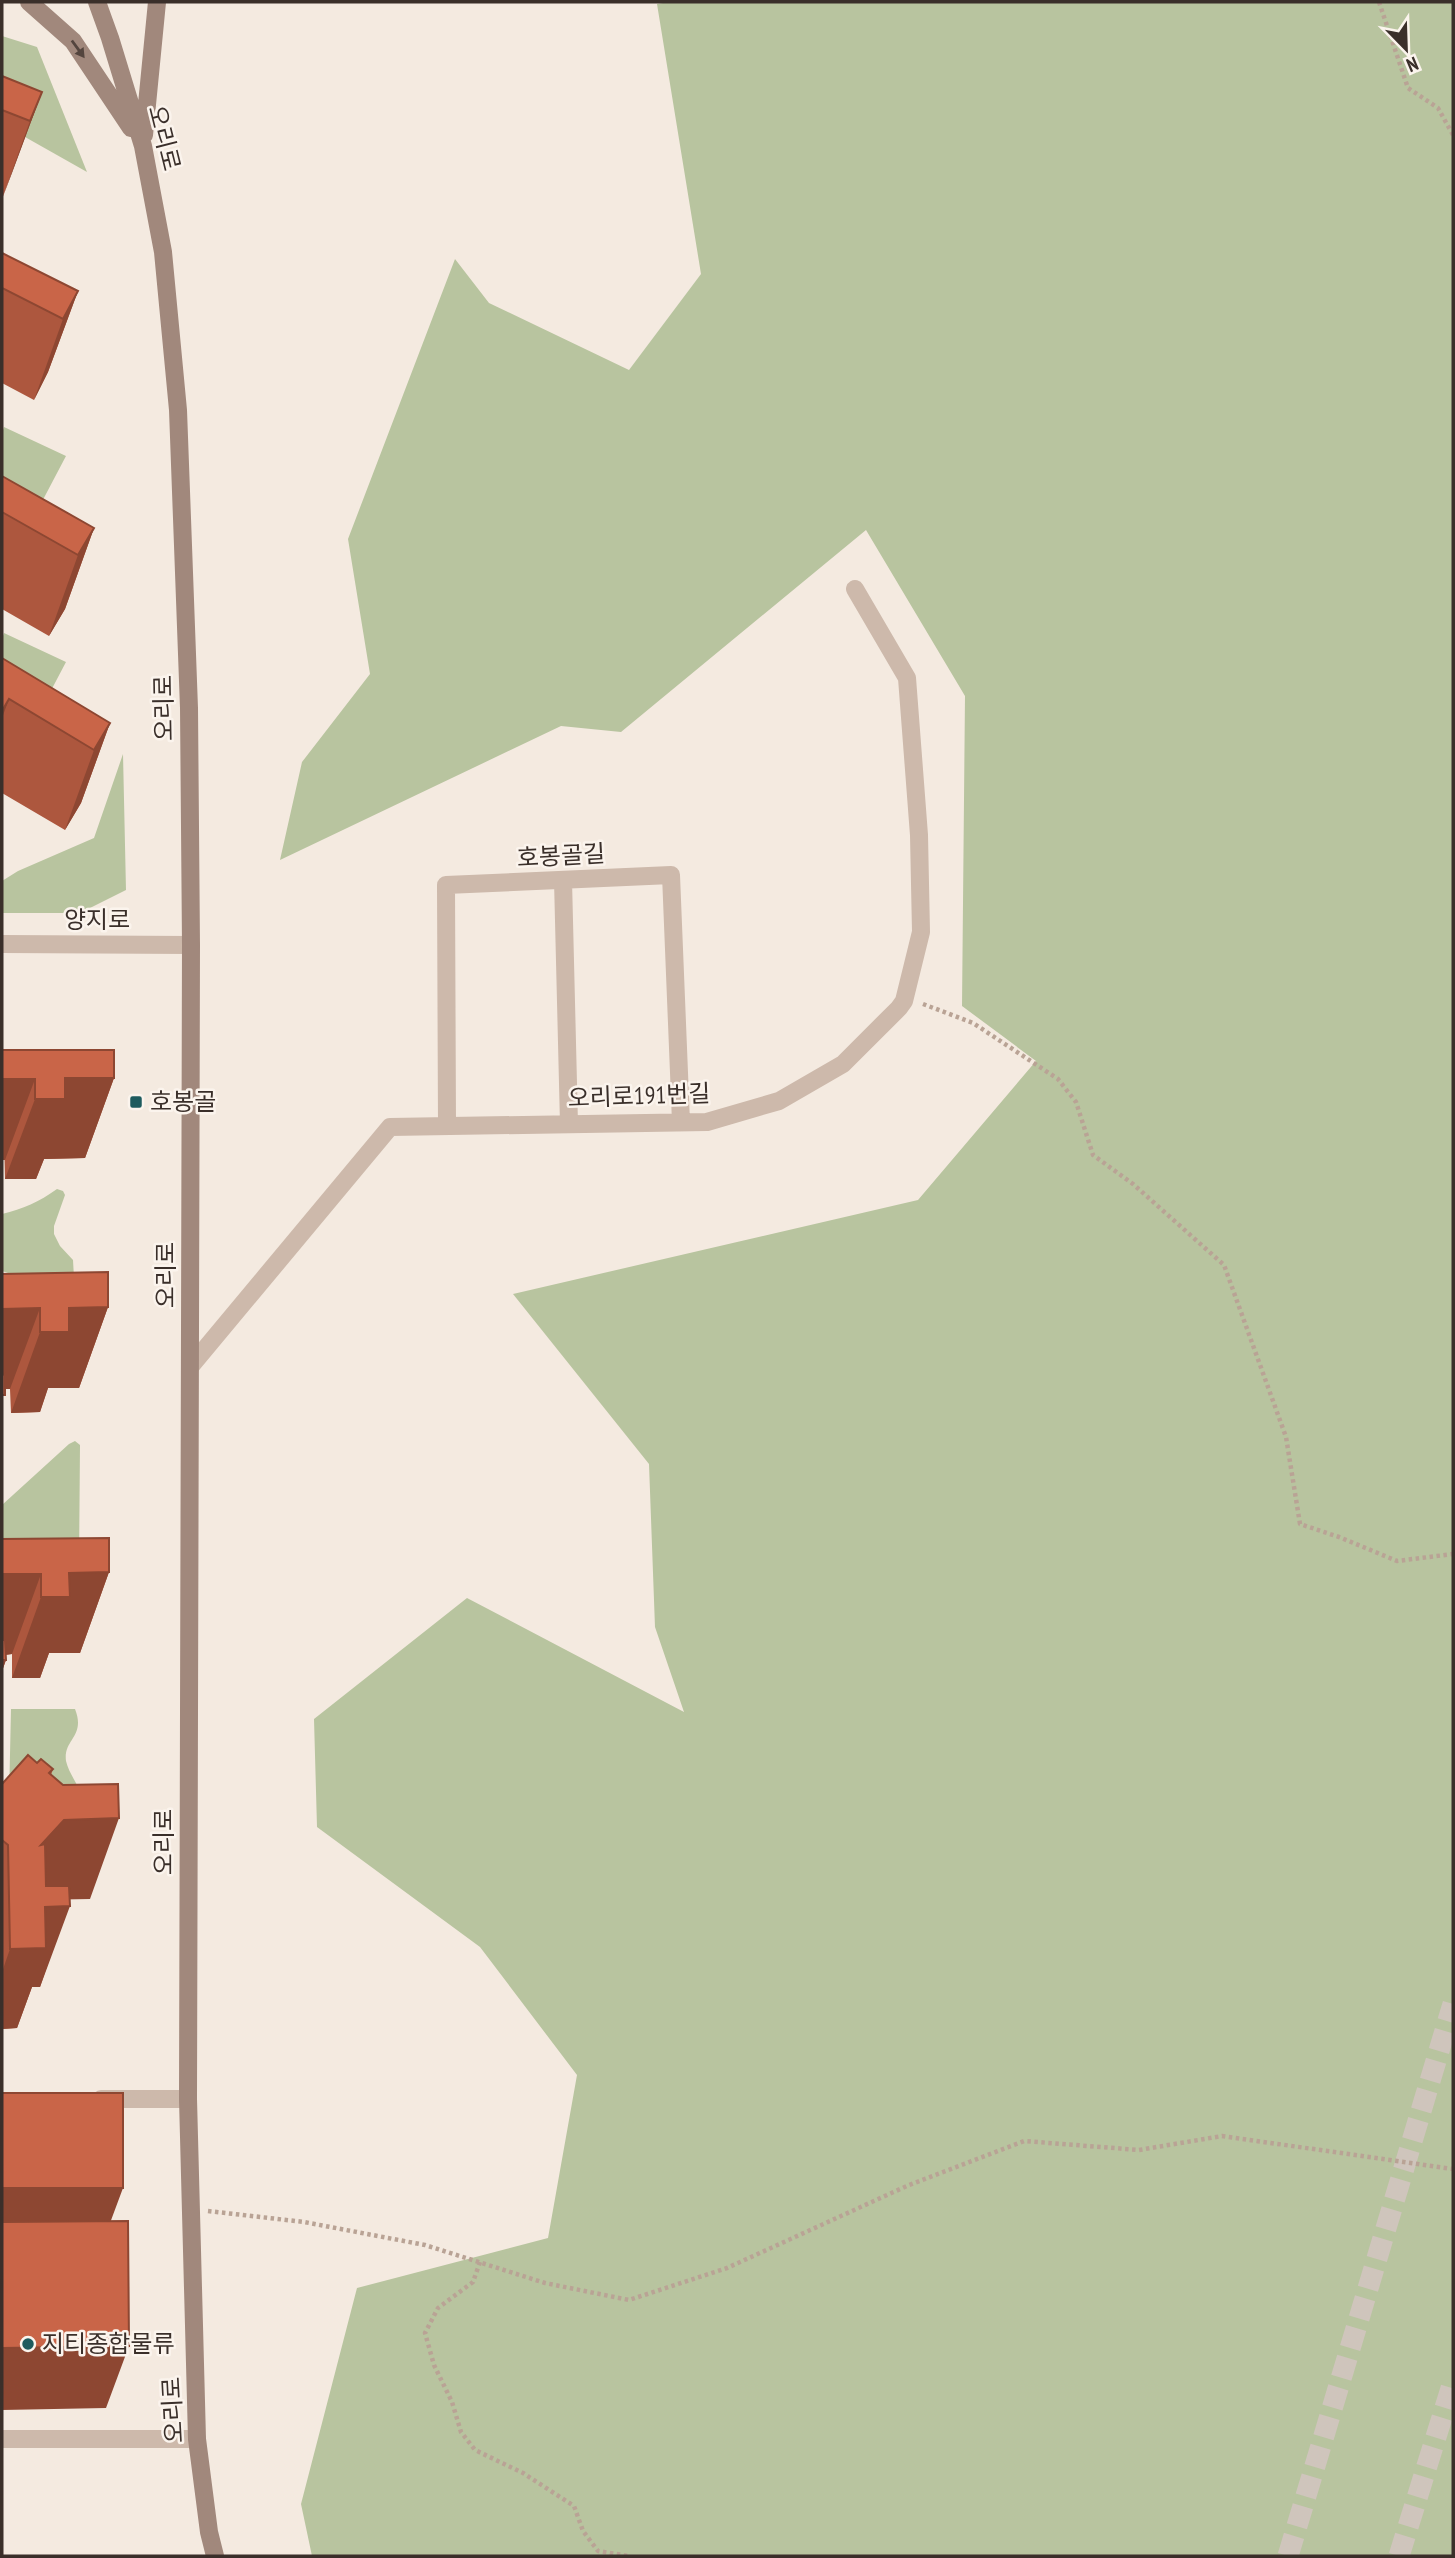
<svg xmlns="http://www.w3.org/2000/svg" width="1455" height="2558" font-family="'PT Sans Narrow','Noto Sans KR',sans-serif">
	<rect width="100%" height="100%" fill="#f4eae0"/>
	<!-- green -->
	<path fill="#b8c49f" d="M669,2H1453V2556H312L301,2504L357,2288L548,2238L577,2075L480,1947L317,1827L314,1719L467,1598L684,1712L655,1627L649,1464L513,1294L918,1200L1036,1061L962,1006L965,696L866,530L621,732L561,726L280,860L302,762L370,674L348,539L455,259L489,303L629,370L701,274L657,4Z
		M2,36L37,47L87,172L2,124Z
		M4,427L66,456L36,513L2,496V433Z
		M4,633L66,662L36,719L2,701V639Z
		M123,754L126,890L80,913H2V881L18,871L94,838Z
		M57,1189L63,1191L65,1195L54,1226V1234L60,1246L73,1260L75,1295L2,1271V1214C23,1209 39,1202 57,1189Z
		M75,1441L80,1445L79,1565L2,1549V1505L69,1444Z
		M11,1709H75C86,1737 63,1739 66,1761C68,1770 74,1779 78,1787L9,1800Z"/>
	<g fill="none" stroke-linecap="round" stroke-linejoin="round">
		<!-- motorway-tunnel -->
		<path stroke="#cfc5bc" stroke-width="21" stroke-dasharray="21 10" stroke-linecap="butt" d="M1288,2556L1453,2004
			M1399,2556L1453,2382"/>
		<!-- path -->
		<path stroke="#b9a395" stroke-width="4.5" stroke-dasharray="3.5 3.5" stroke-linecap="butt" d="M1379,2L1408,88L1438,108L1453,135
			M923,1004L973,1023L1058,1079L1076,1102L1093,1155L1133,1184L1224,1265L1286,1437L1300,1524L1339,1537L1397,1561L1453,1554
			M208,2211L304,2222L425,2245L545,2283L629,2300L727,2268L909,2185L1024,2141L1139,2150L1222,2136L1453,2169
			M480,2262L473,2282L438,2308L425,2333L434,2365L452,2402L461,2432L475,2450L523,2473L574,2506L583,2531L598,2551L629,2556"/>
		<!-- pedestrian -->
		<path stroke="#cdb9ab" stroke-width="18" d="M2,2439H197"/>
		<!-- minor -->
		<path stroke="#cdb9ab" stroke-width="18" d="M563,880L569,1124
			M447,1126L446,885L671,875L681,1122
			M190,1367L390,1127L707,1122L779,1101L843,1064L899,1008L904,1001L921,932L919,835L907,678L855,589"/>
		<!-- tertiary -->
		<path stroke="#cdb9ab" stroke-width="18" d="M2,944L191,945
			M101,2099H188"/>
		<!-- secondary -->
		<path stroke="#a1887c" stroke-width="18" d="M29,2L73,41L131,128
			M97,2L110,38L143,146L163,252L178,410L189,708L191,945L188,2099L197,2439L209,2532L215,2556
			M144,135L157,2"/>
	</g>
	<!-- wall -->
	<path fill="#ad573e" d="M2,76L42,92L2,199Z
		M2,253L78,291L48,372L34,400L2,383Z
		M2,476L94,528L65,609L49,636L2,609Z
		M2,658L110,723L81,803L65,830L2,793Z
		M2,1050L114,1078L85,1158L44,1159L36,1179H5Z
		M2,1274L108,1307L79,1388H48L40,1412L11,1413L10,1389H5Z
		M2,1539L109,1572L80,1653H49L40,1678H12V1654L6,1655V1660L2,1671Z
		M37,1763L53,1769L51,1775L90,1899H70L40,1987H32L17,2028L2,2029V1784Z"/>
	<!-- shaded-wall -->
	<path fill="#8d4732" d="M42,92L12,173L2,199L30,121Z
		M78,291L48,372L34,400L63,319Z
		M94,528L65,609L49,636L78,555Z
		M9,699L2,718V711Z
		M110,723L81,803L65,830L94,750Z
		M65,1078H114L85,1158L44,1159L36,1179H5L35,1099Z
		M2,1079H35L5,1160H2Z
		M108,1307L79,1388H48L40,1412L11,1413L40,1332L69,1308Z
		M40,1308L10,1389H2V1309Z
		M109,1572L80,1653H49L40,1678H12L41,1597L69,1573Z
		M2,1574H41L12,1654L2,1655Z
		M2,1660H6L2,1671Z
		M119,1818L90,1899L35,1900L41,1845L64,1820Z
		M70,1906L40,1987H32L17,2028L2,2029V1972L10,1949L45,1907Z
		M2,2188H123L100,2250H2Z
		M129,2346L106,2408L2,2410V2348Z"/>
	<!-- building -->
	<path fill="#c96548" stroke="#8d4732" stroke-width="2" d="M2,76L42,92L30,121L2,110Z
		M2,253L78,291L63,319L2,288Z
		M2,476L94,528L78,555L2,512Z
		M2,658L110,723L94,750L9,699L2,711Z
		M2,1050H114V1078H65V1099H35V1079H2Z
		M108,1272V1307L69,1308V1332H40V1308L2,1309V1274Z
		M5,1374V1395H2V1375Z
		M109,1538V1572L69,1573L70,1597H41V1574H2V1539Z
		M2,1640H5L6,1660H2Z
		M28,1755L37,1763L41,1759L53,1769L49,1773L63,1785L118,1784L119,1818L64,1820L41,1845L45,1844L46,1886H69L70,1906L45,1907L46,1948L10,1949L8,1845L2,1840V1784Z
		M2,2093H123V2188H2Z
		M128,2221L129,2346L2,2348V2222Z"/>
	<!-- one-way arrows -->
	<defs><path id="oneway-solid" d="M-6-.8H1V-3.2L6.5 0L1 3.2V.8H-6Z" transform="scale(1.75)"/></defs>
	<use fill="#54453e" href="#oneway-solid" transform="translate(78 49) rotate(54)"/>
	<!-- markers -->
	<g fill="#1e5b5e" stroke="#fbf4ed" stroke-width="2.5">
		<rect x="129" y="1095" width="14" height="14" rx="3.5"/>
		<circle cx="28" cy="2344" r="7"/>
	</g>
	<g text-anchor="middle" stroke-width="5" stroke-linejoin="round" paint-order="stroke">
		<!-- street labels -->
		<g font-size="24" fill="#3a2f2a" stroke="#fbf4ed">
			<text transform="translate(164 138) rotate(76)" y="8">오리로</text>
			<text transform="translate(164 708) rotate(-91)" y="8">오리로</text>
			<text transform="translate(561 856) rotate(-3)" y="8">호봉골길</text>
			<text x="97" y="928">양지로</text>
			<text transform="translate(639 1096) rotate(-2)" y="8">오리로191번길</text>
			<text transform="translate(166 1275) rotate(-90)" y="8">오리로</text>
			<text transform="translate(164 1842) rotate(-90)" y="8">오리로</text>
			<text transform="translate(173 2410) rotate(-93)" y="8">오리로</text>
		</g>
		<!-- poi labels -->
		<g font-size="24" fill="#3a2f2a" stroke="#fbf4ed" text-anchor="start">
			<text x="150" y="1110">호봉골</text>
			<text x="42" y="2352">지티종합물류</text>
		</g>
	</g>
	<!-- border -->
	<rect width="1455" height="2558" fill="none" stroke="#3a2f2a" stroke-width="7"/>
	<!-- north arrow -->
	<g transform="translate(1406 49) rotate(157)" stroke="#fbf4ed" stroke-width="5" paint-order="stroke">
	<path d="M0-5L12 26L0 18L-12 26Z" fill="#3a2f2a"/>
	<text y="-10" font-size="19" font-weight="bold" text-anchor="middle" fill="#3a2f2a">N</text>
	</g>
</svg>
